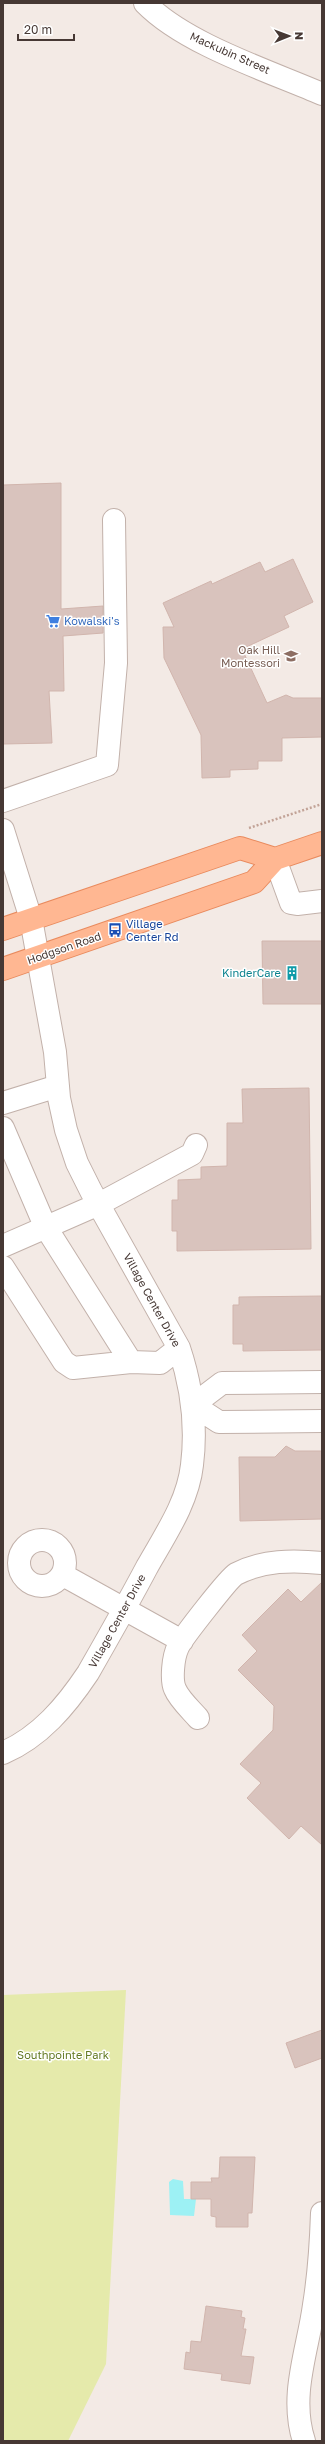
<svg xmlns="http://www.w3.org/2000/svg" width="325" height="2444" font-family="'Golos Text',sans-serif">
	<rect width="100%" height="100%" fill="#f3eae5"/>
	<!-- green -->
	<path fill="#e5eaab" d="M126,1990L106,2364L68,2441H3V1995Z"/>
	<!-- water -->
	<path fill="#9df1f4" d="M173,2179L183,2181L184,2199H196L194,2216L170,2215L169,2182Z"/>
	<!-- building -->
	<path fill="#d9c3bd" stroke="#d1b5ad" d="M61,483V609L103,606V633L63,636L64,691H49L52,743L3,744V485Z
		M293,559L313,602L284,616L289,627L242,649L267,703L286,695L293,698H322V737L282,738V761H258V769L230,770V777L202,778L201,735L164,658L163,627H174L163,603L211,581L212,584L260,562L265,572Z
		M262,941H322V1004H263Z
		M309,1088L311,1249L177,1251V1231H172V1200H178V1180L201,1179V1167L227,1166V1123H243L242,1089Z
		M322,1296V1350L243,1351V1344H233V1305H239V1297Z
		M286,1446L295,1451H322V1519L240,1521L239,1457H275Z
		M322,1582V1845L301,1826L289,1839L247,1798L261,1783L240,1764L273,1730L274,1706L238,1670L257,1651L242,1635L288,1589L301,1602Z
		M322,2030V2058L295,2068L286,2043Z
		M220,2157H255L252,2213H248V2227H216V2217L211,2216V2199H191V2182H212L211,2178H219Z
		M206,2306L242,2311L241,2317L245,2318L243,2329H246L241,2356L254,2357L250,2384L221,2380L222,2374L184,2369L186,2352L190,2353L191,2341L201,2342Z"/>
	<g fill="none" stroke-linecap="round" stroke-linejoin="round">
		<defs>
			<path id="minor" d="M145,3C185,44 269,71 322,94
				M3,801L107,765L116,663L114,520
				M3,830L31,919L55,1052L59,1098L66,1130L77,1163L91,1191L179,1348C192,1387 197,1425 192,1465C188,1502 165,1535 147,1567C128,1603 108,1638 88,1673C66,1706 40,1737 3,1753
				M275,859L291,903L297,904L322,901
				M3,1103L58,1086
				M3,1128L45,1226L131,1362L160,1363L179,1348
				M3,1246L99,1204L192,1154L196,1145
				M3,1267L64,1362L73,1368L131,1362
				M322,1382L222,1383L193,1405L219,1422L322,1421
				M19 1563a23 23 0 1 1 46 0a23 23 0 1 1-46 0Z
				M63,1575L182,1641
				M198,1718C191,1710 179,1699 175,1689C171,1680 173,1657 178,1647C182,1638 229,1578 236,1574C263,1560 293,1560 322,1563
				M304,2441C289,2395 308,2350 314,2305C319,2274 321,2244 322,2213"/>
			<path id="major" d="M3,929L240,848L275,859
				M3,969L254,882L275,859L322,843"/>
		</defs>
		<!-- minor casing -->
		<use href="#minor" stroke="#c2b1aa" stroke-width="24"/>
		<!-- major casing -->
		<use href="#major" stroke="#e98a5d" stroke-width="24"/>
		<!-- path -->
		<path stroke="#c2a397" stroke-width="2.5" stroke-dasharray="2 2" stroke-linecap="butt" d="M249,828L322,804"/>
		<!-- minor -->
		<use href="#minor" stroke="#fff" stroke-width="22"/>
		<!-- major -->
		<use href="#major" stroke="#ffb792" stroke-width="22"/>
	</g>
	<!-- icons -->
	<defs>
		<symbol id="supermarket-bare" viewBox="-9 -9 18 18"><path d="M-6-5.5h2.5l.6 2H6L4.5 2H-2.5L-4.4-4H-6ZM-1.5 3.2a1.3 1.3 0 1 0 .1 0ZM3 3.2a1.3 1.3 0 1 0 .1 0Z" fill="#3f7fe0" stroke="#fff" stroke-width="2.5" paint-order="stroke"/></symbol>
		<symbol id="school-bare" viewBox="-9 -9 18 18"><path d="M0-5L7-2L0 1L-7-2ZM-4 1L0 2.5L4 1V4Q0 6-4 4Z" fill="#8d6e63" stroke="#fff" stroke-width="2.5" paint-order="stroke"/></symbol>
		<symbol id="bus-bare" viewBox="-9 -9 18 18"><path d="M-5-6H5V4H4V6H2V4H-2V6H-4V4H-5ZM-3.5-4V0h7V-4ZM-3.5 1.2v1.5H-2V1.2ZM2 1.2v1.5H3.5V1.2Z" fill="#1a4fb4" stroke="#fff" stroke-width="2.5" paint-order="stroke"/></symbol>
		<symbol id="building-bare" viewBox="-9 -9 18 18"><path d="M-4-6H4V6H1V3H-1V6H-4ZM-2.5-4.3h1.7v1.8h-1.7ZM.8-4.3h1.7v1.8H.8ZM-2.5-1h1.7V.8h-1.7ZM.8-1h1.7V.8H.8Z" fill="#0f9aa8" stroke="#fff" stroke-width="2.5" paint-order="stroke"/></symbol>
	</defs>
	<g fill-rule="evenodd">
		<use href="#supermarket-bare" x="43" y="611" width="20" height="20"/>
		<use href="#school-bare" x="281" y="646" width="20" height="20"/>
		<use href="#bus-bare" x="105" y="920" width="20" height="20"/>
		<use href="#building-bare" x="282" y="963" width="20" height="20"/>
	</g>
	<g text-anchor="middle" stroke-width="3" stroke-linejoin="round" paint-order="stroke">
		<!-- street labels -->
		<g font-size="11" fill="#463834" stroke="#fff">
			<text transform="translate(230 53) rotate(24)" y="4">Mackubin Street</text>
			<text transform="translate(64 948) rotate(-19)" y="4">Hodgson Road</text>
			<text transform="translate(152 1300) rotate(61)" y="4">Village Center Drive</text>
			<text transform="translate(117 1621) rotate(-61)" y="4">Village Center Drive</text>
		</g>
		<!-- shop labels -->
		<g font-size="11" fill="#366cbe" stroke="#fff" text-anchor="start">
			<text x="64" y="625">Kowalski's</text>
		</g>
		<!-- education labels -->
		<g font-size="11" fill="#785e54" stroke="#fff" text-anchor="end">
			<text x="280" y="654">Oak Hill<tspan x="280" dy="13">Montessori</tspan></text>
		</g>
		<!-- transit labels -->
		<g font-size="11" fill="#164399" stroke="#fff" text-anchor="start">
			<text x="126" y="928">Village<tspan x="126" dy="13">Center Rd</tspan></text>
		</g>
		<!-- culture labels -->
		<g font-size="11" fill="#0d838f" stroke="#fff" text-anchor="end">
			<text x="281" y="977">KinderCare</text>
		</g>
		<!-- park labels -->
		<g font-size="11" fill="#657b25" stroke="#fff">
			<text x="63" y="2059">Southpointe Park</text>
		</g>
	</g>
	<!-- border -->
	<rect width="325" height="2444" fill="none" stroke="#463834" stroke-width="8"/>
	<!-- north arrow -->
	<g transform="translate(289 36) rotate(89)" stroke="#ffffff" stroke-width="3" paint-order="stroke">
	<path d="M0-3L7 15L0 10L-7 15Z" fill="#463834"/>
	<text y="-6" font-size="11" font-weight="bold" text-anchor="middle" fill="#463834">N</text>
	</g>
	<!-- scale -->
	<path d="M18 34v6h56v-6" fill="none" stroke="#463834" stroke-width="2"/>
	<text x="24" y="34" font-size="12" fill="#463834" stroke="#ffffff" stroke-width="3" paint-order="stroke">20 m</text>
</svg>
